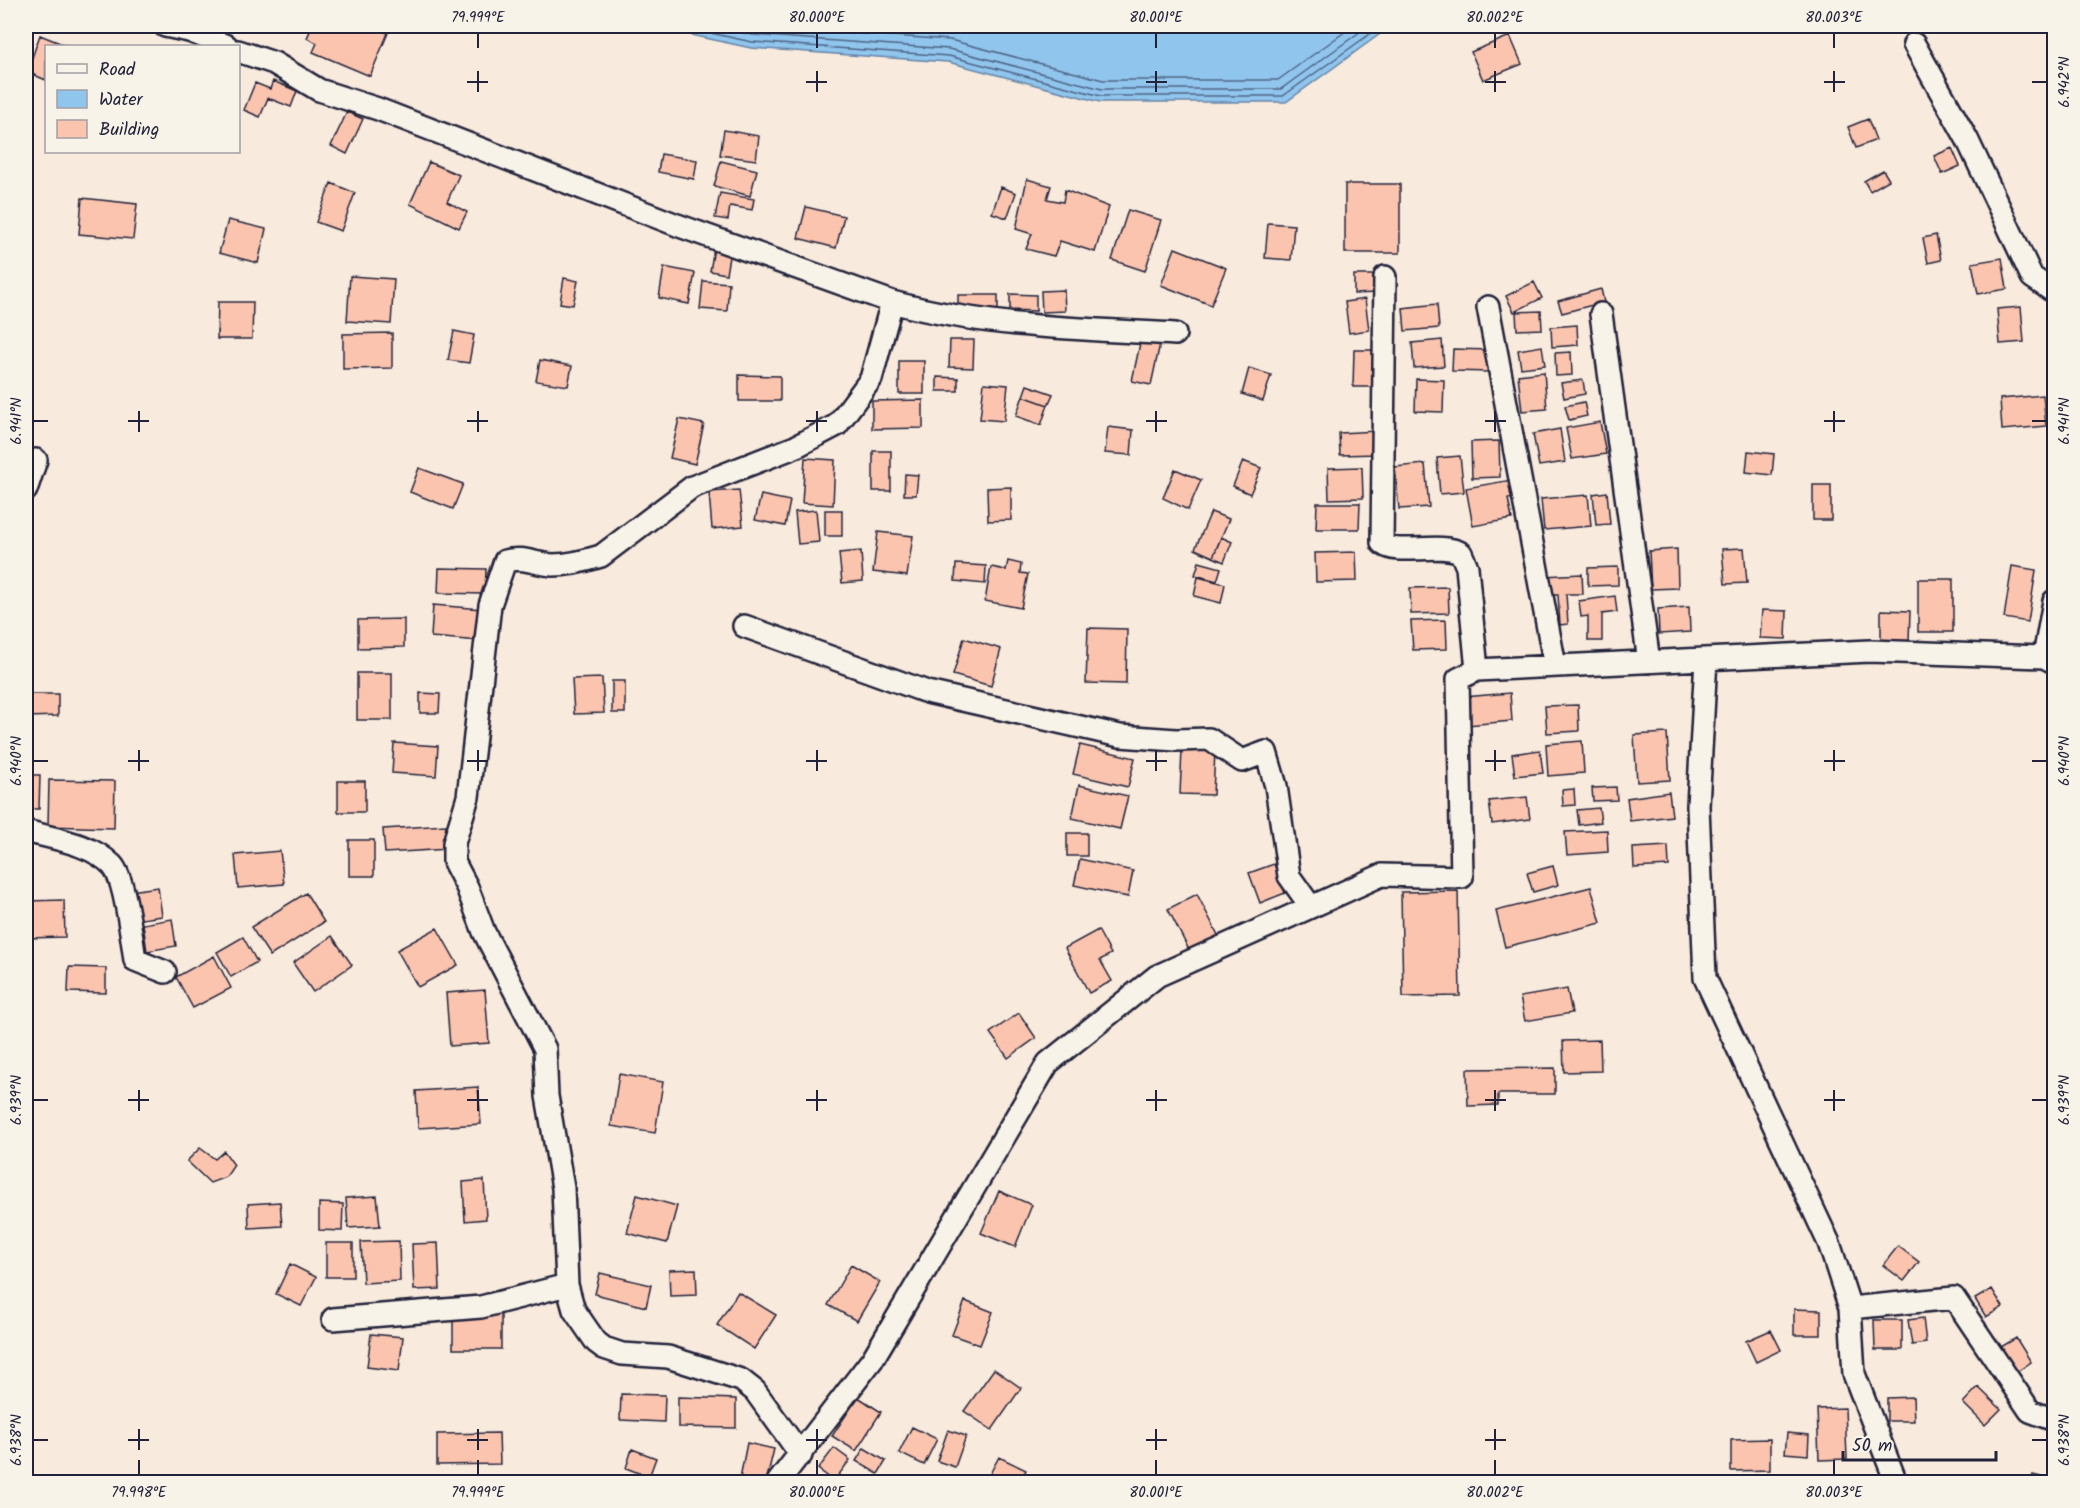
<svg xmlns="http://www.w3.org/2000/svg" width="2080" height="1508" font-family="Kalam,sans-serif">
	<rect width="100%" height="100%" fill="#f8eadc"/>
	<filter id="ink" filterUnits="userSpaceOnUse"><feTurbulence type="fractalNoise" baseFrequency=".0167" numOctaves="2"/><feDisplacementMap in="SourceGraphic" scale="12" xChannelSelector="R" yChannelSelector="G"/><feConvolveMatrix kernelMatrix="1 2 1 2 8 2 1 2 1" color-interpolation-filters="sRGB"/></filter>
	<g filter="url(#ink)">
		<!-- water -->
		<path fill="#90c5ee" stroke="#6484a6" stroke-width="1.5" d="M650,26H1391L1286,102H1100L948,62L751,48Z"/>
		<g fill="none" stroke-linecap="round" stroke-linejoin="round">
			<!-- shore -->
			<path stroke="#4e6383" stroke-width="1.5" d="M678,26L752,42L949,56L1101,96H1283L1381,26
				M712,26L753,35L949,49L1102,89H1281L1368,26
				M754,26L950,40L1103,80H1278L1353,26"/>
		</g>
		<!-- building -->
		<path fill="#fbc4ae" stroke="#22223b" stroke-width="1.5" d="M312,26H380L378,29L388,33L370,76L313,52L317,43L307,38Z
			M1917,26H1935V27L1920,32Z
			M40,35L65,45L46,46V80L27,72Z
			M1510,36L1522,64L1483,80L1471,52Z
			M273,81L297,91L291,107L268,98L260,117L244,110L255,83L270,89Z
			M347,112L363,119L347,154L331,146Z
			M1868,119L1876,140L1856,148L1848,127Z
			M724,130L759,136L756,160L720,155Z
			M1952,148L1960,166L1942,174L1934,156Z
			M661,154L697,160L694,179L658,172Z
			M721,161L757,170L750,196L714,186Z
			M429,162L459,175L447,202L467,212L459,228L410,204Z
			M1883,170L1889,180L1870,191L1864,181Z
			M1027,179L1051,186L1047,199L1063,202L1065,190L1109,207L1095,252L1060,241L1054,256L1026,249L1032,234L1016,229Z
			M331,183L355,193L341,231L316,222Z
			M1345,184H1400V253H1345Z
			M1001,187L1016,193L1007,218L992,213Z
			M720,193L754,199L752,210L730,206L728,220L715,218Z
			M82,198L137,204L133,239L79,234Z
			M806,207L844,216L836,248L798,238Z
			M1128,210L1161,220L1145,271L1112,260Z
			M228,220L266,229L258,263L219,253Z
			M1268,223L1294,225L1291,260L1265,258Z
			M1936,235L1941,260L1928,263L1923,238Z
			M714,248L730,251L726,274L710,271Z
			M1175,248L1226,268L1211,305L1161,285Z
			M2002,258L2007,289L1978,294L1972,263Z
			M664,267L695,273L689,304L659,298Z
			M1354,275H1375L1376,293L1354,294Z
			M350,276L394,279L391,324L347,321Z
			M564,278L578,281L573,305L560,303Z
			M703,281L729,283L727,311L700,309Z
			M1534,282L1542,298L1514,312L1506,296Z
			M1601,289L1604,302L1562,313L1558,301Z
			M1064,290L1065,311L1042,312L1041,291Z
			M1010,294L1036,295V311L1010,310Z
			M958,295H998V313H958Z
			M1365,299L1369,330L1349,333L1345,302Z
			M218,302H253L252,339H217Z
			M1437,304L1439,328L1405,331L1403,308Z
			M2021,307L2024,342L2000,344L1997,309Z
			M1541,311L1542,329L1517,330L1516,312Z
			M1577,325L1578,345L1552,347L1551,327Z
			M454,331L474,335L469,363L448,360Z
			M392,333V368L343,369V334Z
			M1142,334L1161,339L1151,385L1132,381Z
			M950,340H974L973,368L949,367Z
			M1442,340L1444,366L1414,368L1412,343Z
			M1542,346L1545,365L1521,368L1518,350Z
			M1453,349L1490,350V372L1452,371Z
			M1354,350H1381L1380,387H1353Z
			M1571,352L1572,375L1556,376L1555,353Z
			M540,360L572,366L568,386L536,381Z
			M899,361H924V394H899Z
			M1249,368L1271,375L1263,401L1242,394Z
			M1544,372L1547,409L1522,411L1518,375Z
			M739,375L780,376V401H739Z
			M937,377L958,378V391H937Z
			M1416,379L1444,380L1443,412L1415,411Z
			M1583,380L1585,394L1564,398L1561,383Z
			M984,383L1008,385L1004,421L980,419Z
			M1027,385L1053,394L1048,405L1023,396Z
			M2043,395L2046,426L2002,430L2000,399Z
			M1023,396L1048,405L1041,425L1016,416Z
			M923,400V428L872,429V401Z
			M1584,402L1587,416L1569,420L1565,406Z
			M679,419L704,424L695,464L670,458Z
			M1600,422L1606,454L1572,459L1566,428Z
			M1108,427L1133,430L1131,455L1105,453Z
			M1560,429L1565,462L1539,466L1533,434Z
			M1378,431V454L1340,455L1339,433Z
			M1499,441L1500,477L1472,478L1471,442Z
			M873,451H891V491H873Z
			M1748,451L1774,454L1772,475L1746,472Z
			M1460,456L1464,492L1440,494L1437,458Z
			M805,458L835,460L833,505L802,503Z
			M1243,461L1261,468L1250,494L1233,486Z
			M1425,464L1429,507L1399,509L1395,467Z
			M1362,467L1363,498L1329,499L1328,468Z
			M419,468L463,484L453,509L410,492Z
			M1175,469L1201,480L1188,510L1163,498Z
			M905,474L918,475L916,495H904Z
			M1517,479L1521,497L1508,499L1512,519L1473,526L1466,488Z
			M1813,485H1831V520H1813Z
			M1011,487V520L988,521L987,488Z
			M739,490L743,526L712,529L709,492Z
			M1607,492L1610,524L1596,525L1593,494Z
			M761,495L790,501L785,526L755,520Z
			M1588,495L1591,526L1544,530L1541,499Z
			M1317,503H1360L1359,529H1316Z
			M816,510L819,542L798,544L795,512Z
			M825,510H842V536H825Z
			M1211,512L1229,519L1213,557L1195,549Z
			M878,532L913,536L907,576L873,572Z
			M1221,537L1232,542L1224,562L1213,557Z
			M1744,548L1747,583L1725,584L1722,549Z
			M1677,549L1678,588L1651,589L1649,551Z
			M861,551L863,581L842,583L839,553Z
			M1356,552L1357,581L1316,582L1315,553Z
			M1008,561L1021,564L1020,573L1028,574L1021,608L985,601L991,567L1006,570Z
			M1199,562L1221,568L1217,581L1195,575Z
			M956,564L986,566L985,584L955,581Z
			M2012,566L2036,570L2028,622L2004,618Z
			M1618,567V585L1588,586V568Z
			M439,568L486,569L485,594L438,593Z
			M1582,574L1583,594H1566L1568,624L1560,625L1558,595H1544L1543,576Z
			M1198,577L1225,584L1221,603L1194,596Z
			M1918,579H1953V632H1918Z
			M1448,587L1449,613L1411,614L1410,588Z
			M1615,596L1617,612L1602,614V641H1588V616L1581,617L1579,601Z
			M433,605L482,609L480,641L431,637Z
			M1689,607L1690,632L1659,634L1658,609Z
			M1762,610L1787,611L1786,639L1760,638Z
			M1881,610L1910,611L1909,641H1881Z
			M404,619V647L358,648V620Z
			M1446,620L1447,649L1413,650L1411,621Z
			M1088,628L1127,629L1126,684L1086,683Z
			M964,638L1001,649L991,686L953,675Z
			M357,673H392V720H357Z
			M602,678L604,713L574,714L572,679Z
			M612,681H625V713H612Z
			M420,693L440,694L439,713H420Z
			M1510,693L1512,721L1467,725L1464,697Z
			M26,694H58V716L26,717Z
			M1578,705L1579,731L1547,733L1545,706Z
			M1667,733L1670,780L1637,782L1634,735Z
			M1582,741L1584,773L1548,776L1546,744Z
			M394,743L438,746L436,776L392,773Z
			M1080,745L1135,758L1128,787L1073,774Z
			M1182,750L1215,751L1213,795L1180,794Z
			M1540,750L1543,773L1515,776L1512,754Z
			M26,775H40L39,809H26Z
			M49,780L115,781L114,828L48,826Z
			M338,781H365V812H338Z
			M1079,785L1128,796L1120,829L1072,818Z
			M1616,787L1617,800L1593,801L1592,788Z
			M1574,789L1575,805L1563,806L1562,790Z
			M1669,792L1672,816L1630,821L1627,798Z
			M1527,797L1530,819L1492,824L1489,801Z
			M1599,808L1601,822L1579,825L1577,810Z
			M446,825L448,849L385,853L383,829Z
			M1607,830L1608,852L1567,855L1565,832Z
			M1067,833H1087V856H1067Z
			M349,840H374V876H349Z
			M1668,846L1669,866L1634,868L1633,848Z
			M280,851L284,884L238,888L235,855Z
			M1080,859L1133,871L1128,897L1074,885Z
			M1274,864L1285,893L1260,903L1249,873Z
			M1553,866L1558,885L1533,892L1527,873Z
			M158,887L162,916L135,920L131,891Z
			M1591,887L1601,923L1505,947L1496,911Z
			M1458,891L1460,996L1403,997L1401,892Z
			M306,893L324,922L270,956L251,927Z
			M1197,894L1219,937L1190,952L1168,909Z
			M64,900L65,937L26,938V901Z
			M172,919L176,946L147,951L143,924Z
			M437,928L458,965L418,987L397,950Z
			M1098,930L1111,954L1100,960L1112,981L1089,993L1065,948Z
			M332,936L352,965L313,992L293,963Z
			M243,937L257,962L231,977L217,952Z
			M214,956L231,988L193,1008L176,977Z
			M69,967L106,968V993L68,992Z
			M1567,989L1572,1013L1525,1021L1520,997Z
			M485,990L489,1043L450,1046L446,993Z
			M1019,1013L1036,1038L1008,1058L990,1033Z
			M1600,1040L1601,1071L1564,1072L1563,1041Z
			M1555,1068V1094H1498V1105L1468,1106L1467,1069Z
			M619,1074L663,1082L655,1133L611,1126Z
			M478,1087L481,1124L418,1128L416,1091Z
			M200,1148L215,1159L224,1151L234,1165L226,1177L210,1183L187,1161Z
			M484,1180L486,1219L465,1221L463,1182Z
			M999,1191L1032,1205L1015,1247L981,1233Z
			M637,1195L677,1206L667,1243L627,1233Z
			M377,1196L380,1226L348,1228L346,1198Z
			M280,1202L282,1226L249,1228L248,1204Z
			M319,1203L343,1204L342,1231L319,1230Z
			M399,1241L400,1281L363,1283L361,1242Z
			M326,1243H353V1277H326Z
			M438,1243L440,1289L414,1290L412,1244Z
			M1898,1246L1919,1262L1904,1281L1883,1265Z
			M290,1264L316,1277L301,1306L276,1294Z
			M851,1265L880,1282L857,1321L828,1305Z
			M696,1269L697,1295L670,1296L669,1270Z
			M600,1273L651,1285L646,1307L595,1294Z
			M1992,1289L2003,1307L1986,1317L1975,1299Z
			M738,1292L776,1315L754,1349L717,1325Z
			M965,1301L993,1312L980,1345L952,1335Z
			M1794,1309L1821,1310V1335H1794Z
			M453,1314H501V1349H453Z
			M1923,1318L1926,1343L1912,1345L1908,1320Z
			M1874,1320H1902V1350H1875Z
			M1771,1330L1781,1350L1756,1362L1746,1341Z
			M371,1334L403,1337L399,1371L367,1367Z
			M2016,1338L2031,1362L2017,1372L2001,1347Z
			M994,1369L1021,1388L992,1430L964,1411Z
			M1978,1387L2001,1409L1985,1425L1963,1403Z
			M621,1394L665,1395L664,1422L620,1420Z
			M678,1397L736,1399V1428L678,1427Z
			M858,1397L881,1412L856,1451L832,1436Z
			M1913,1397L1914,1421H1887V1398Z
			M1845,1408L1847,1459L1819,1460L1817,1409Z
			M912,1427L937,1439L924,1465L899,1453Z
			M948,1430L966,1436L955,1467L937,1461Z
			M499,1433L500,1464L437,1465V1434Z
			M1787,1433L1809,1435L1808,1455L1785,1453Z
			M1770,1439V1470L1731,1471V1440Z
			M747,1443L774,1449L766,1482L740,1478Z
			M834,1448L850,1460L834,1481L818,1469Z
			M864,1448L886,1461L878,1474L856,1461Z
			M632,1449L656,1458L649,1477L626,1468Z
			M999,1457L1026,1470L1019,1482L986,1481Z
			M675,1474L708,1482H672Z
			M2033,1475L2054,1480V1482H2031Z
			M482,1478H512V1482H482Z"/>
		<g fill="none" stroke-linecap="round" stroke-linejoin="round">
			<defs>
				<path id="minor" d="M165,26L189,31L227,46
					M1914,44L1967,139L2032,277L2054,292
					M238,51L274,63L319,90L378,109L677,225L892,302C984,327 1080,329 1175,334
					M1385,277L1382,543C1394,557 1441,541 1461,553L1467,567L1477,670L1870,651L2044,657L2054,662
					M1488,307L1555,666
					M1601,314L1649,662
					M26,490L36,460
					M744,626L927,692L1120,736L1176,740L1209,739L1242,761L1266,752L1276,786L1289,876L1311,907
					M2044,657L2054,601
					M1706,659L1698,806L1705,978L1829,1243L1850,1308L1854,1374L1896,1482
					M26,831C54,839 90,843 112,865C125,878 132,940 135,960L165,972
					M1850,1308L1954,1298L2030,1411L2054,1420
					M333,1319L481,1307L567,1285
					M801,1455L755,1391L741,1380L668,1357L622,1354L604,1348L596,1342L574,1310L567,1285L563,1188L547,1096L545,1049L484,932L467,887L454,862V843L468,797L490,605L505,561C522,556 536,564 553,565C569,565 585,561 601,556L692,487L795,447L837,425L871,379L892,302
					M778,1482L872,1360L1048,1063L1157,976L1382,875L1462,877L1458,679L1477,670"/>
			</defs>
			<!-- minor casing -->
			<use href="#minor" stroke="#22223b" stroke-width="26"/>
			<!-- minor -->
			<use href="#minor" stroke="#f7f3e8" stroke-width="21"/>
		</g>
	</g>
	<!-- ticks -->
	<path fill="none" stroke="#22223b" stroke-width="2" d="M478,33V48M817,33V48M1156,33V48M1495,33V48M1834,33V48M478,71V92M817,71V92M1156,71V92M1495,71V92M1834,71V92M467,82H488M806,82H827M1146,82H1167M1485,82H1506M1824,82H1845M2032,82H2047M139,411V432M478,411V432M817,411V432M1156,411V432M1495,411V432M1834,411V432M33,421H48M128,421H149M467,421H488M806,421H827M1146,421H1167M1485,421H1506M1824,421H1845M2032,421H2047M139,750V771M478,750V771M817,750V771M1156,750V771M1495,750V771M1834,750V771M33,761H48M128,761H149M467,761H488M806,761H827M1146,761H1167M1485,761H1506M1824,761H1845M2032,761H2047M139,1090V1111M478,1090V1111M817,1090V1111M1156,1090V1111M1495,1090V1111M1834,1090V1111M33,1100H48M128,1100H149M467,1100H488M806,1100H827M1146,1100H1167M1485,1100H1506M1824,1100H1845M2032,1100H2047M139,1429V1450M478,1429V1450M817,1429V1450M1156,1429V1450M1495,1429V1450M33,1440H48M128,1440H149M467,1440H488M806,1440H827M1146,1440H1167M1485,1440H1506M2032,1440H2047M139,1460V1475M478,1460V1475M817,1460V1475M1156,1460V1475M1495,1460V1475M1834,1460V1475"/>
	<!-- margin -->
	<rect width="2080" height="1508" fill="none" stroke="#f7f3e8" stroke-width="66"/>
	<!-- legend -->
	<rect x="45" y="45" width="195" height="108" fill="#f7f3e8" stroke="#a29fa3" stroke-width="1.5"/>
	<rect x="57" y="64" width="30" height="9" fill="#f7f3e8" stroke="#a29fa3" stroke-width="1.5"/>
	<text x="99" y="75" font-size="18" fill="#22223b">Road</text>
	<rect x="57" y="90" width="30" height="18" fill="#90c5ee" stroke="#a29fa3" stroke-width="1.5"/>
	<text x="99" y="105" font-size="18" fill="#22223b">Water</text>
	<rect x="57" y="120" width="30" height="18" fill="#fbc4ae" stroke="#a29fa3" stroke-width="1.5"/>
	<text x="99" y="135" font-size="18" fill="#22223b">Building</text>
	<!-- scale -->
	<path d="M1843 1451v9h153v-9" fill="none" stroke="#22223b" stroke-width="3"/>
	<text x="1852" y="1451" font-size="18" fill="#22223b" stroke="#f7f3e8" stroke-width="4.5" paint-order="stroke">50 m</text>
	<rect x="33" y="33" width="2014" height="1442" fill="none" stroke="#22223b" stroke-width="2"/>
	<g font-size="15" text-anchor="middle" fill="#22223b">
		<text x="478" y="22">79.999°E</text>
		<text x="817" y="22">80.000°E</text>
		<text x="1156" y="22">80.001°E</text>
		<text x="1495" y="22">80.002°E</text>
		<text x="1834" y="22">80.003°E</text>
		<text transform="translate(2064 82) rotate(-90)" y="5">6.942°N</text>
		<text transform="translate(16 421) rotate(-90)" y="5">6.941°N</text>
		<text transform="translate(2064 421) rotate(-90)" y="5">6.941°N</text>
		<text transform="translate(16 761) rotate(-90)" y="5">6.940°N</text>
		<text transform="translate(2064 761) rotate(-90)" y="5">6.940°N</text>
		<text transform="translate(16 1100) rotate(-90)" y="5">6.939°N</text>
		<text transform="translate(2064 1100) rotate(-90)" y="5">6.939°N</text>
		<text transform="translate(16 1440) rotate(-90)" y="5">6.938°N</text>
		<text transform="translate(2064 1440) rotate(-90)" y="5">6.938°N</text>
		<text x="139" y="1497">79.998°E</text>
		<text x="478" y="1497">79.999°E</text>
		<text x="817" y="1497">80.000°E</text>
		<text x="1156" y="1497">80.001°E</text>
		<text x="1495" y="1497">80.002°E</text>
		<text x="1834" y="1497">80.003°E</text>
	</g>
</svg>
